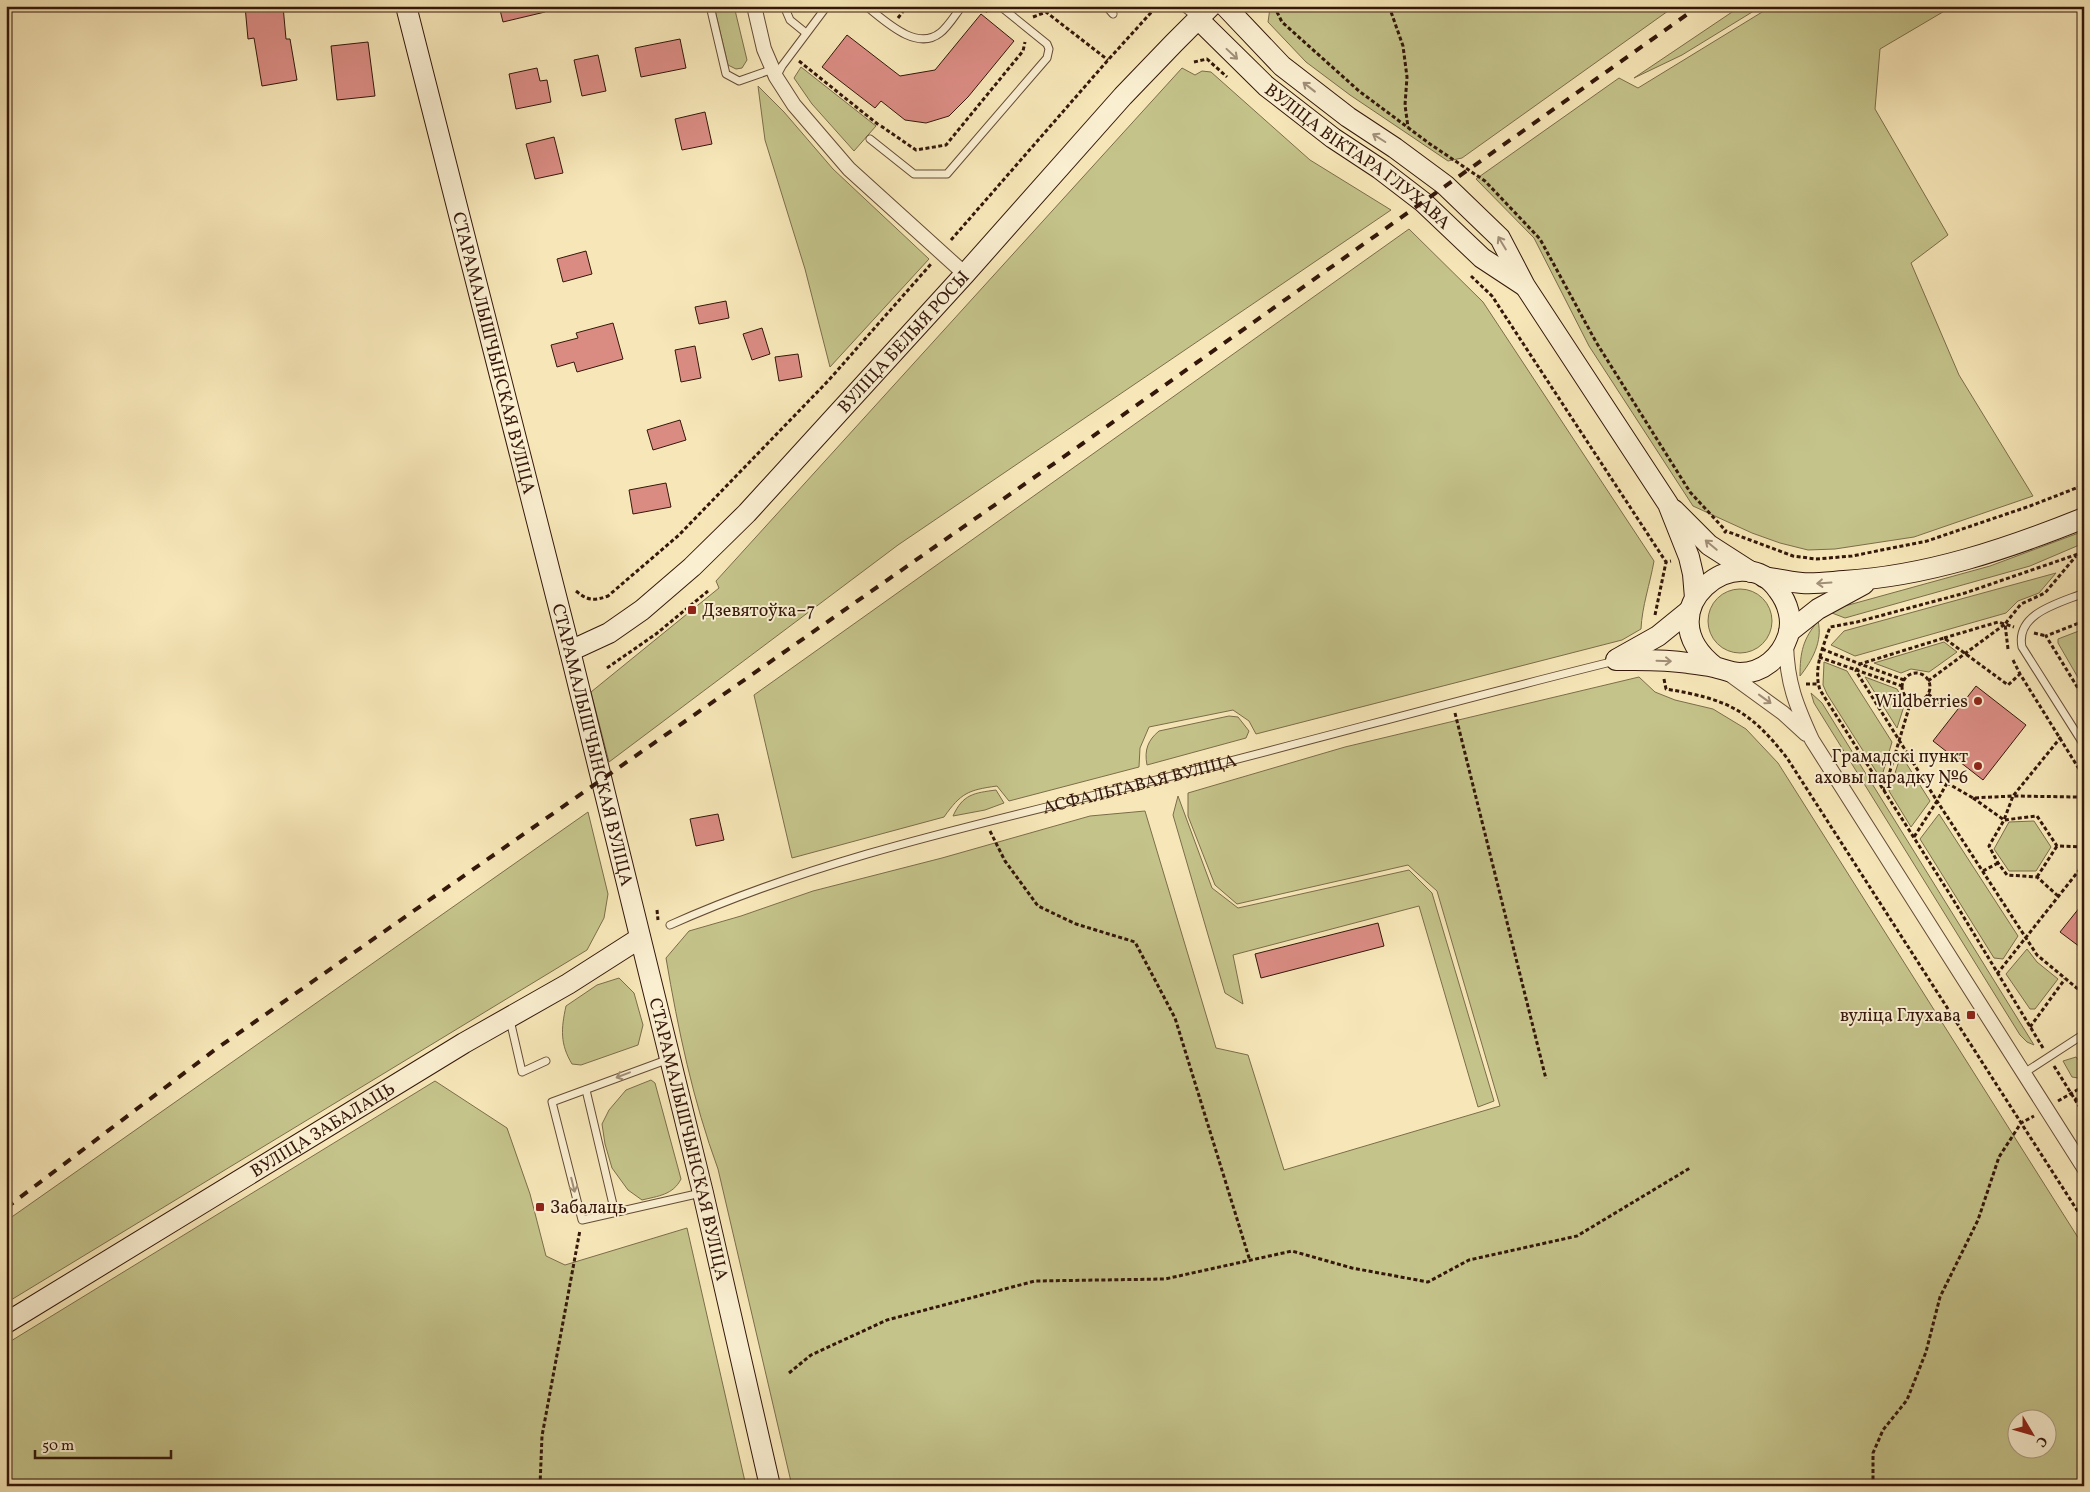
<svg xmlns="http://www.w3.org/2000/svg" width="2090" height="1492" font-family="Vollkorn,serif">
	<rect width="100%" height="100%" fill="#f7e7b8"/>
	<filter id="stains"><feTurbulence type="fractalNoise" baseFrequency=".004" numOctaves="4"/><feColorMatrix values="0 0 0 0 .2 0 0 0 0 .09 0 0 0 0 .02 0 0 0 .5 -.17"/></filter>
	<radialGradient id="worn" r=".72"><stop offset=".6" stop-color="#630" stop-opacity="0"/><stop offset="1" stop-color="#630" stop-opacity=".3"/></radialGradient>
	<!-- green -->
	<path fill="#c4c38a" stroke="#7c6d4a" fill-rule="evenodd" d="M714,6H734L747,60L742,68L736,69L728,65Z
		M1273,6H1675L1462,158L1448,161L1350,95L1306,62L1268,22L1270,8Z
		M1741,6H1762L1682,55L1634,78Z
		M1772,6H1953L1880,49L1875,109L1948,235L1911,263L1959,375L2033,496L1914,537L1835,549L1808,550L1780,543L1752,533L1693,506L1589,346L1534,238L1476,179L1619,78L1638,88Z
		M801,67L876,126L854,151L812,104L794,78Z
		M1182,68L1195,75L1202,71L1211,72L1310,160L1391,210L898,545L609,762L591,692L719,588L716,581Z
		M758,86L784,112L833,169L929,259L830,367L805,269L765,140Z
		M1409,229L1483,302L1654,561C1650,584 1642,606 1641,629L1622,640L1256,734L1249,721L1233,710L1149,727L1140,748L1139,767L1009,801L997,786C968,790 961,793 944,817L792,858L754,695Z
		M2084,531V543L2030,566L1845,618L1832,613L1834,609L1990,566Z
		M2056,573L2039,593L2018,601L2006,613L1855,656L1831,645L1844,631Z
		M1708 621a32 32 0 1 1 64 0a32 32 0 1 1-64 0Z
		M1818,621C1823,641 1812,661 1800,676C1800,652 1803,639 1818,621Z
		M2084,629V688L2058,643V639Z
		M1944,642L1957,652L1929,672L1911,669L1901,673L1874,663Z
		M1824,662L1847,671L1892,742L1881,779L1827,694L1823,685Z
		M1639,677L1655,692L1675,700L1713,709L1746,729L1778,763L2084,1247V1486H792L718,1169C693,1101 678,1029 666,958L689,931L741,916L813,891L942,858L1090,816L1145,811L1216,1048L1248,1055L1284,1170L1500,1106L1437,891L1408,865L1237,904L1215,885L1188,816V793L1345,747ZM2018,1420H2048V1450H2018Z
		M1865,677L1897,689L1905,703L1897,728Z
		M1811,693L1822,703L2034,1045L2027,1042L2020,1035L1814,703Z
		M1229,716L1238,717L1249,731L1246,738L1147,765C1144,750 1148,740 1159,731Z
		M1901,755L1930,801L1911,827L1889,791Z
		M996,790L1004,803L985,810L953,816C963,794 974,793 996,790Z
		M1178,796L1212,888L1238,908L1409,870L1432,893L1494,1101L1478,1107L1419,906L1233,955L1243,1004L1225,993L1173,815Z
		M588,812L608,894L604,918L587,950L6,1303V1221Z
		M1939,814L2018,936L2003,959L1994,958L1920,839Z
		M2034,821L2051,847L2036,871H2009L1994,849L2009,822Z
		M2027,949L2037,962L2058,979L2035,1009H2030L2006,974Z
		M619,978L634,993L643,1025L638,1045L581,1065L572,1064C560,1044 561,1029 566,1006L597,985Z
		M2076,1057L2084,1067V1074L2078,1078L2072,1077L2063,1061Z
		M651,1080L655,1083L681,1179C673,1195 658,1196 642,1200L628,1190L612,1168L605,1144L602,1124L609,1110L626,1090Z
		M435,1081L507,1128L530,1194L546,1256L565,1265L687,1228L746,1486H6V1344Z"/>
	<!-- building -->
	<path fill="#da8c83" stroke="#34170a" d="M245,6H283L286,39H290L297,80L262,86L254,38L248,39Z
		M499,6H544L545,12L503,22Z
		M981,14L1014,41L968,97L949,116L926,123L905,120L881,101L875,108L822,67L847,35L900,76L935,70Z
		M680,39L686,68L641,77L635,48Z
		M368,42L375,96L337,100L331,46Z
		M598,55L606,91L582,96L574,60Z
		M537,68L540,81L547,80L551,102L516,109L509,74Z
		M705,112L712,144L682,150L675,119Z
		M554,137L563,173L535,179L526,144Z
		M586,251L592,274L563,282L557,259Z
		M726,301L729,318L699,324L695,307Z
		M613,323L623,359L577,372L574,362L557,367L551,345L578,338L576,333Z
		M762,328L770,354L752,360L743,334Z
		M695,346L701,378L681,382L675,350Z
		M798,354L802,377L779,381L775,357Z
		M680,420L686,440L653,450L647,430Z
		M666,483L671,507L633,514L629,490Z
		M1976,686L2026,725L1983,780L1933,741Z
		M718,814L724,840L696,846L690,819Z
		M2084,902V950L2060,932Z
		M1378,923L1384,946L1261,978L1255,954Z"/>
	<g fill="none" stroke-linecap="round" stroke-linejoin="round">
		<defs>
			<g id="lane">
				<path d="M710,6L726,74L739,81L773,69"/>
				<path d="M784,6L790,20L806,33"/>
				<path d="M866,6C884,20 916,52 940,33C948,27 955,15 962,6"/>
				<path d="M1106,6L1113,14"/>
				<path d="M1182,6L1196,17"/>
				<path d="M776,77L782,66L827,6"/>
				<path d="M870,139L914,174H947L1047,58L1049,49L1047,44L1000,6"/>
				<path d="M2084,593C2060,603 2015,613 2022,647L2084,745"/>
				<path id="s1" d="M670,925C824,856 989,822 1152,781C1307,742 1461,699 1615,661"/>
				<path d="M510,1020L522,1072L546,1061"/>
				<path d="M669,1059L552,1102L582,1220L701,1193"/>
				<path d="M2024,1073L2084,1034"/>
				<path d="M586,1090L615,1213"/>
			</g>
			<path id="street" d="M754,6L764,49L776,77L794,105L849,169L965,274
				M1786,644C1787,683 1796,705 1812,740L2084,1168
				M1728,673L1783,713L1806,734"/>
			<g id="secondary">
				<path id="s2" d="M406,6L570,651L703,1193L770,1486"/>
				<path d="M1225,6L1282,66L1348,117L1395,148L1445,185L1500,238L1525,286L1668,504L1689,557L1693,574L1695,598"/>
				<path id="s3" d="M1198,19L1266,86L1333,138L1380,169L1423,202L1482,258L1523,285"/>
				<path d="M1674,510L1709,545L1751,572"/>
				<path d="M1764,577C1776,579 1789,582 1802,583C1815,584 1830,582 1844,581C1927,576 2007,549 2084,518"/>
				<path d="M1789,632L1818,609L1864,584"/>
				<path id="s4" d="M570,651L609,633L642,610L692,567L747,513L965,274L1123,96L1174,43L1211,6"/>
				<path d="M1617,659L1658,636L1690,610"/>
				<path d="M1616,660C1640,660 1664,659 1688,663C1697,664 1706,665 1714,667C1723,669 1731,673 1740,673C1763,673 1781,657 1788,636C1793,620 1788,603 1778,590C1740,535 1642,610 1715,667"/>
				<path id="s5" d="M6,1323L464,1043L568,984L640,938"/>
			</g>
		</defs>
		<!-- lane casing -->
		<use href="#lane" stroke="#654b36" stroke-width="9"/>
		<!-- street casing -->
		<use href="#street" stroke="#654b36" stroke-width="16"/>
		<!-- secondary casing -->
		<use href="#secondary" stroke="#34170a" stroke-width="22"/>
		<!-- path -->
		<path stroke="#34170a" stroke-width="3" stroke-dasharray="4 2.5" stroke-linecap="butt" d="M1028,6L1045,11
			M1274,6L1282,22L1359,91L1430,144L1485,181L1540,239L1596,342L1690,492L1726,531
			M1389,6L1403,46L1407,77L1405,105L1408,127
			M972,9L983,8L989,13
			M839,10L851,6L854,9
			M1033,17L1046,12L1108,60
			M898,18L907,6
			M799,61L880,126
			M1194,62L1207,59L1227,77
			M881,126L916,150L946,145L1023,51L1025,42
			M951,240L1108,60L1157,6
			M1471,276L1492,296L1666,562L1671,561
			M1724,533L1726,531L1793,556L1816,559L1852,556L1927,541L2030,506L2084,485
			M576,591C588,601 594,601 608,596L679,535L828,381L931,264
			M1655,615L1666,562
			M2084,621L2046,636L2084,698
			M2034,633L2046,636
			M1944,638L1998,622L2004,624
			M1822,649L1860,664L1856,671L1937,801L1914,837
			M2008,649L2005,624L2021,604L2045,593L2076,556
			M1819,657L1902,686
			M2013,660L2020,674L2084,777
			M607,668L656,634L708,591
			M1902 687a14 14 0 1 1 28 0a14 14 0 1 1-28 0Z
			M1664,679L1666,689C1726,699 1749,709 1787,758L2084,1221
			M1904,680L1860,664L1944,638L2008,685L2020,674
			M1928,681L2005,624L2014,627
			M1806,684H1818
			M1928,694L1948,709
			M1455,713L1546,1079
			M1953,771L1947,783L1973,798L2013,796L2061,737
			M1947,783L1937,801L2037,955L2084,994
			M1884,791L1911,701
			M1973,798L2004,820L2013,796L2078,797L2084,794
			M990,831L1005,861L1038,906L1076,924L1135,942L1175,1018L1250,1261
			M1983,871L1998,863
			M2037,877L2057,846
			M2058,896L2037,877L2007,875L1998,863L1989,846L2004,820L2037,816L2057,846L2084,847
			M657,910L658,920
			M1997,974L2084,864
			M2030,1027L2065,979
			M2043,1048L1951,896L1820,690C1813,669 1823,647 1830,627L1857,622L1965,593L2084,552
			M2054,1066L2084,1114
			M2075,1098L2084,1106
			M2058,1101L2084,1086
			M789,1373L811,1355L887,1320L1035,1281L1165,1279L1292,1251L1352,1268L1428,1282L1469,1260L1577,1236L1690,1168
			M540,1486L542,1436L580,1230
			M1873,1486V1453L1883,1430L1907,1400L1926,1352L1940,1297L1978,1220L1999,1157L2021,1123L2034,1116"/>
		<!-- lane -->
		<use href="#lane" stroke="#faefd1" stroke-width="7"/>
		<!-- street -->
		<use href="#street" stroke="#faefd1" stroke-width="14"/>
		<!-- secondary -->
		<use href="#secondary" stroke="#faefd1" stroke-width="20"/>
		<!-- rail -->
		<path stroke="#34170a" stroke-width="4" stroke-dasharray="9 9" stroke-linecap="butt" d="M6,1208L216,1049L1082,444L1699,6"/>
	</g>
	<!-- one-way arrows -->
	<defs><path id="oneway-shaft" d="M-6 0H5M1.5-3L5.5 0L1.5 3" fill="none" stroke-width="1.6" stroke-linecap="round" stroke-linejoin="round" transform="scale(1.25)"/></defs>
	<g stroke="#a18e77">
		<use href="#oneway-shaft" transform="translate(1232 54) rotate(43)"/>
		<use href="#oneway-shaft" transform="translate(1309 87) rotate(-142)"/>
		<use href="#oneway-shaft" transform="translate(1379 138) rotate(-148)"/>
		<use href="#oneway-shaft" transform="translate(1502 243) rotate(-121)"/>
		<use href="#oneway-shaft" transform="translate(1711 545) rotate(-140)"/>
		<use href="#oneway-shaft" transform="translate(1824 583) rotate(176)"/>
		<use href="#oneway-shaft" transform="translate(1664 661) rotate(2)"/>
		<use href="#oneway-shaft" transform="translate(1765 699) rotate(36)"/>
		<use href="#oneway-shaft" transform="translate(623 1075) rotate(159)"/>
		<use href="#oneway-shaft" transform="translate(573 1185) rotate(76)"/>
	</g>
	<!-- markers -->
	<g fill="#8f2418" stroke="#faefd1" stroke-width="2">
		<rect x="687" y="605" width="10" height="10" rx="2.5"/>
		<circle cx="1978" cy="701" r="5"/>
		<circle cx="1978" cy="766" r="5"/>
		<rect x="1966" y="1010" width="10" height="10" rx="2.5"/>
		<rect x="535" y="1202" width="10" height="10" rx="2.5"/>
	</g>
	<g text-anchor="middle" stroke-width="4" stroke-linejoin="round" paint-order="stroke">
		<!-- street labels -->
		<g font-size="18" fill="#34170a" stroke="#faefd1">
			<text dy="6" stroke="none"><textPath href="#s3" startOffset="211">ВУЛІЦА ВІКТАРА ГЛУХАВА</textPath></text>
			<text dy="6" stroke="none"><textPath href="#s4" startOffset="458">ВУЛІЦА БЕЛЫЯ РОСЫ</textPath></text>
			<text dy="6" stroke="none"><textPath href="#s2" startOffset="358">СТАРАМАЛЫШЧЫНСКАЯ ВУЛІЦА</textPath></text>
			<text dy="6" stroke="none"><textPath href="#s2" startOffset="762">СТАРАМАЛЫШЧЫНСКАЯ ВУЛІЦА</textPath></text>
			<text dy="6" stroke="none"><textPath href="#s1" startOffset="491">АСФАЛЬТАВАЯ ВУЛІЦА</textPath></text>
			<text dy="6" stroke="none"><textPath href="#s5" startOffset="371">ВУЛІЦА ЗАБАЛАЦЬ</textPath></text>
			<text dy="6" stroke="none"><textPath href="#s2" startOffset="1168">СТАРАМАЛЫШЧЫНСКАЯ ВУЛІЦА</textPath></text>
		</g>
		<!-- poi labels -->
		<g font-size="18" fill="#34170a" stroke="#faefd1" text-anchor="end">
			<text x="702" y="616" text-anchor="start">Дзевятоўка–7</text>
			<text x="1968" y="707">Wildberries</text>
			<text x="1968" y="762">Грамадскі пункт<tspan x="1968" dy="21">аховы парадку №6</tspan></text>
			<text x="1961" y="1021">вуліца Глухава</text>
			<text x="550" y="1213" text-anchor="start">Забалаць</text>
		</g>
	</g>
	<!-- margin -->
	<rect width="2090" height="1492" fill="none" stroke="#f7e7b8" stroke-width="25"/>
	<rect x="8" y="8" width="2075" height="1477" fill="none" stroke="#34170a" stroke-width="2.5"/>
	<rect x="12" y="12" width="2065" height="1467" fill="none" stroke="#34170a"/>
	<!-- north arrow -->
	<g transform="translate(2032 1434) rotate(128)"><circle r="24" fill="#faefd1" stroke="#ab9981"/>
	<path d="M0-4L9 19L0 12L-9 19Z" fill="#8f2418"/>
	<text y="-8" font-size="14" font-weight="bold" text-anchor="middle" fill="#34170a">С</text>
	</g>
	<!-- scale -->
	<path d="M35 1450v8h136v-8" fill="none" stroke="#34170a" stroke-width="2.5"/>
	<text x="42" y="1450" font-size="15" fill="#34170a" stroke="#faefd1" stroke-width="4" paint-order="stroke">50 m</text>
	<rect width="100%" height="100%" filter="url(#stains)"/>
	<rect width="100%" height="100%" fill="url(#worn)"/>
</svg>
